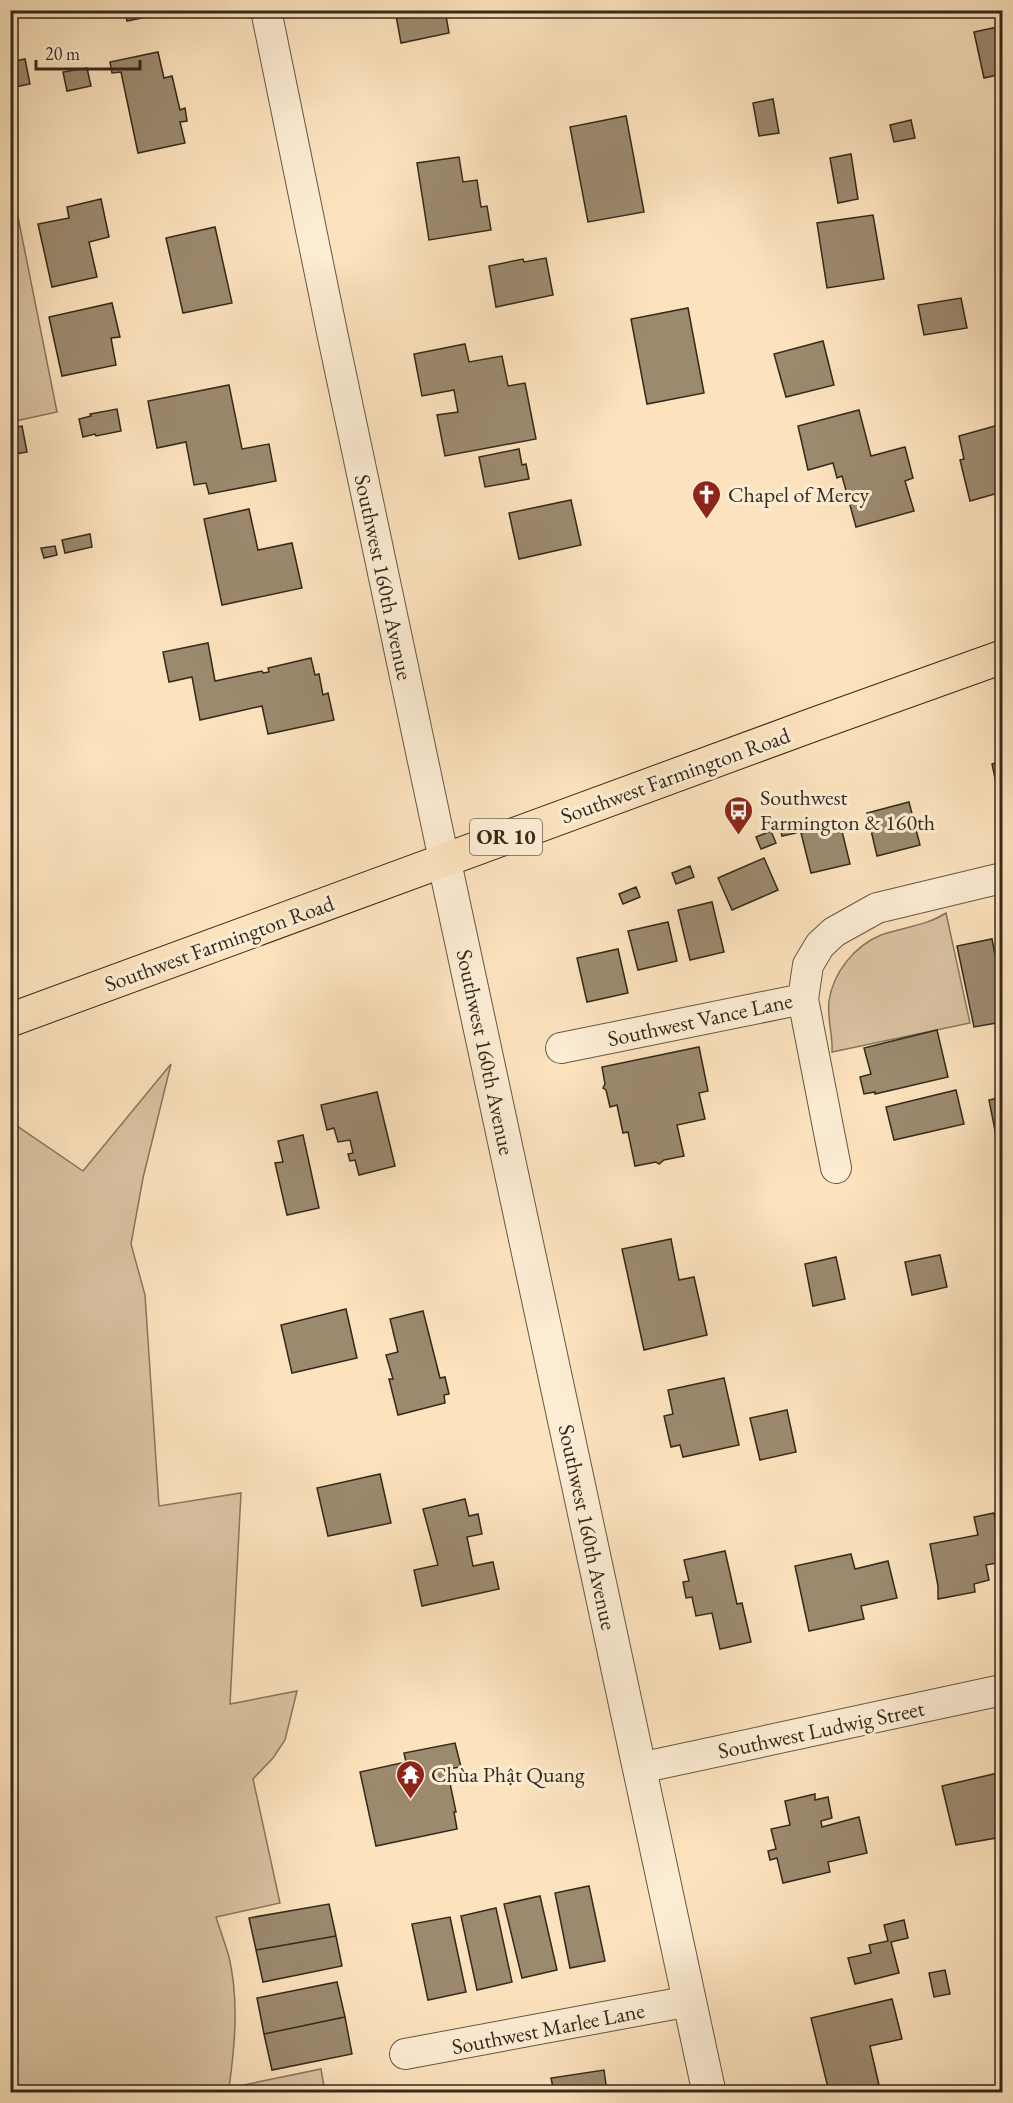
<svg xmlns="http://www.w3.org/2000/svg" width="1013" height="2103" font-family="'EB Garamond',serif">
	<rect width="100%" height="100%" fill="#fce3be"/>
	<filter id="stains"><feTurbulence type="fractalNoise" baseFrequency=".00333" numOctaves="4"/><feColorMatrix values="0 0 0 0 .2 0 0 0 0 .09 0 0 0 0 .02 0 0 0 .5 -.17"/></filter>
	<radialGradient id="worn" r=".72"><stop offset=".6" stop-color="#630" stop-opacity="0"/><stop offset="1" stop-color="#630" stop-opacity=".3"/></radialGradient>
	<!-- green -->
	<path fill="#dac3a2" stroke="#87765e" stroke-width="1.5" d="M14,197L57,412L11,422L10,198Z
		M946,913L970,1023L832,1052C833,1035 827,1019 829,1001C833,973 854,946 881,935C903,927 926,926 946,913Z
		M171,1064L143,1178L131,1244L145,1295L159,1506L241,1493L230,1704L297,1691L285,1740L273,1758L253,1779L280,1903L216,1917C220,1930 225,1943 229,1957C239,2000 235,2045 229,2088L321,2069L325,2092H11V1122L83,1171Z"/>
	<!-- building -->
	<path fill="#9c8a6f" stroke="#34291a" stroke-width="1.5" d="M125,10H161V14L127,21Z
		M395,10H445L449,33L401,43Z
		M1002,26V74L984,78L974,32Z
		M158,52L164,78L172,76L180,110L185,108L187,121L180,122L185,143L138,153L121,72L112,73L110,62Z
		M25,59L30,84L10,88V62Z
		M87,68L91,86L67,91L63,72Z
		M773,99L779,133L759,136L753,103Z
		M626,116L644,212L588,222L570,127Z
		M911,120L915,138L894,142L890,125Z
		M851,154L858,199L838,203L830,158Z
		M459,157L463,182L477,180L481,207L487,206L491,230L429,240L417,163Z
		M12,195L16,213L10,214V196Z
		M101,199L109,237L89,242L97,277L52,287L38,224L69,218L67,207Z
		M873,215L884,279L827,288L817,223Z
		M215,227L232,303L183,313L166,238Z
		M546,258L553,295L496,307L489,266L523,259L524,262Z
		M1002,291V317L997,292Z
		M961,298L967,328L924,335L918,305Z
		M112,303L120,337L111,338L116,365L62,376L49,317Z
		M688,308L704,393L647,404L631,319Z
		M823,341L834,385L786,397L774,354Z
		M465,344L469,362L502,356L508,386L525,383L536,439L445,456L437,415L458,412L454,390L422,396L414,354Z
		M229,385L242,449L269,444L276,481L209,494L206,483L194,485L186,442L157,448L148,401Z
		M117,409L121,431L96,436L95,434L83,437L79,419L91,416L90,414Z
		M859,410L871,456L905,447L913,478L905,481L914,511L856,527L842,476L837,478L833,463L808,470L798,426Z
		M1002,424V492L970,501L960,460L964,459L959,436Z
		M22,426L27,452L10,455V428Z
		M519,449L522,465L526,464L529,479L485,487L479,457Z
		M571,500L581,545L519,559L509,513Z
		M249,509L258,550L292,543L302,588L222,605L204,519Z
		M90,534L92,547L65,553L62,540Z
		M55,546L57,555L44,558L41,548Z
		M208,643L215,681L262,671L263,673L269,672L268,668L311,658L315,675L319,674L323,695L328,693L334,720L268,734L262,706L200,720L192,677L169,682L163,652Z
		M1002,761V810L992,764Z
		M909,802L920,845L877,856L867,813Z
		M794,821L796,833L782,836L779,824Z
		M840,823L850,864L811,873L801,833Z
		M771,831L776,843L761,849L756,837Z
		M764,858L778,890L732,910L718,878Z
		M690,866L694,877L676,884L672,873Z
		M636,887L640,897L623,904L619,894Z
		M712,902L724,952L690,960L678,910Z
		M668,922L677,961L638,970L628,931Z
		M992,939L1002,991V1022L974,1027L957,946Z
		M618,949L628,993L587,1002L577,958Z
		M937,1030L948,1077L875,1094V1092L864,1094L860,1077L871,1074L864,1048Z
		M699,1047L708,1091L699,1093L705,1119L677,1125L684,1156L664,1160L659,1164L656,1162L635,1166L628,1132L623,1133L617,1105L610,1107L606,1090L603,1088L605,1084L602,1067Z
		M956,1090L964,1124L894,1140L886,1107Z
		M377,1092L395,1166L359,1175L355,1160L350,1161L348,1154L353,1153L350,1140L338,1142L334,1128L327,1130L321,1105Z
		M1002,1097V1166L989,1100Z
		M303,1135L319,1208L287,1215L275,1163L283,1162L278,1141Z
		M671,1239L679,1280L694,1277L707,1335L644,1350L622,1249Z
		M940,1255L947,1287L912,1295L905,1262Z
		M836,1257L845,1299L813,1306L805,1264Z
		M346,1309L357,1358L292,1373L281,1325Z
		M423,1311L440,1378L445,1377L449,1394L444,1395L445,1403L398,1415L389,1379H393L386,1355L398,1352L390,1319Z
		M724,1378L739,1445L683,1457L680,1445L671,1447L664,1416L673,1414L668,1390Z
		M787,1410L796,1452L760,1460L750,1418Z
		M380,1474L391,1523L328,1536L317,1488Z
		M465,1499L469,1516L478,1514L482,1534L467,1537L473,1566L493,1562L499,1589L422,1606L414,1570L438,1565L423,1509Z
		M994,1513L1002,1562L986,1565L989,1580L974,1584L975,1592L938,1599V1586L930,1544L978,1535L974,1517Z
		M725,1551L737,1604L742,1603L751,1642L720,1649L712,1613L696,1616L692,1597L686,1598L683,1582L689,1581L684,1560Z
		M851,1554L855,1569L888,1561L897,1598L861,1606L864,1619L809,1631L795,1566Z
		M455,1743L461,1767L447,1769L456,1812H454L457,1829L376,1846L360,1772L406,1762L404,1753Z
		M1002,1772V1837L956,1845L942,1786Z
		M815,1794V1800L828,1797L832,1818L821,1821L822,1827L859,1817L867,1853L828,1862L830,1872L783,1883L777,1858L770,1860L768,1851L776,1849L771,1829L790,1825L785,1801Z
		M589,1886L605,1961L570,1968L555,1893Z
		M540,1896L557,1970L522,1978L504,1904Z
		M329,1904L336,1936L256,1950L249,1918Z
		M496,1908L512,1982L477,1990L461,1916Z
		M450,1917L466,1992L428,2000L412,1924Z
		M904,1920L908,1938L891,1942L899,1973L855,1984L848,1958L871,1953L869,1945L888,1941L884,1925Z
		M336,1936L342,1966L263,1982L256,1950Z
		M945,1970L950,1994L934,1997L929,1973Z
		M337,1982L345,2017L264,2034L257,1998Z
		M892,1999L902,2039L870,2046L879,2085L847,2092H829L811,2018Z
		M345,2017L352,2054L272,2070L264,2034Z
		M604,2070L607,2092L612,2091V2092H554L551,2078Z"/>
	<g fill="none" stroke-linecap="round" stroke-linejoin="round">
		<defs>
			<path id="minor" d="M266,10L333,337L444,860
				M561,1048L803,999
				M836,1168L803,999L808,965L820,945L834,932L877,908L1002,878
				M640,1768L1002,1690
				M405,2054L690,2001"/>
			<path id="tertiary" d="M444,860L709,2092"/>
			<path id="primary" d="M10,1020L815,724L1002,657"/>
		</defs>
		<!-- minor casing -->
		<use href="#minor" stroke="#665843" stroke-width="32"/>
		<!-- tertiary casing -->
		<use href="#tertiary" stroke="#665843" stroke-width="35"/>
		<!-- primary casing -->
		<use href="#primary" stroke="#34291a" stroke-width="35"/>
		<!-- minor -->
		<use href="#minor" stroke="#fdedd5" stroke-width="30"/>
		<!-- tertiary -->
		<use href="#tertiary" stroke="#fdedd5" stroke-width="33"/>
		<!-- primary -->
		<use href="#primary" stroke="#fce3be" stroke-width="33"/>
	</g>
	<!-- icons -->
	<defs>
		<symbol id="church-pin" viewBox="-11 -11 22 30"><path d="M0 17L-7.5 6A9.5 9.5 0 1 1 7.5 6Z" fill="#8f2418" stroke="#fdedd5"/><path d="M-1.2-6h2.4v3.5h3.3v2.4h-3.3V6h-2.4V-.1h-3.3v-2.4h3.3Z" fill="#fff"/></symbol>
		<symbol id="bus-pin" viewBox="-11 -11 22 30"><path d="M0 17L-7.5 6A9.5 9.5 0 1 1 7.5 6Z" fill="#8f2418" stroke="#fdedd5"/><path d="M-5-6H5V4H4V6H2V4H-2V6H-4V4H-5ZM-3.5-4V0h7V-4ZM-3.5 1.2v1.5H-2V1.2ZM2 1.2v1.5H3.5V1.2Z" fill="#fff"/></symbol>
		<symbol id="temple-pin" viewBox="-11 -11 22 30"><path d="M0 17L-7.5 6A9.5 9.5 0 1 1 7.5 6Z" fill="#8f2418" stroke="#fdedd5"/><path d="M0-6L5-2H3V0L6.5 2.5H4V6H1.5V3h-3V6H-4V2.5H-6.5L-3 0V-2H-5Z" fill="#fff"/></symbol>
	</defs>
	<g fill-rule="evenodd">
		<use href="#church-pin" x="690" y="478" width="33" height="45"/>
		<use href="#bus-pin" x="722" y="794" width="33" height="45"/>
		<use href="#temple-pin" x="394" y="1758" width="33" height="45"/>
	</g>
	<g text-anchor="middle" stroke-width="6" stroke-linejoin="round" paint-order="stroke">
		<!-- shield labels -->
		<rect fill="#fdedd5" stroke="#706452" stroke-width="1.5" x="470" y="819" width="72" height="36" rx="4.5"/>
		<g font-size="21" font-weight="bold" fill="#34291a">
			<text x="506" y="844">OR 10</text>
		</g>
		<!-- poi labels -->
		<g font-size="22" fill="#34291a" stroke="#fdedd5" text-anchor="start">
			<text x="728" y="502">Chapel of Mercy</text>
			<text x="760" y="805">Southwest<tspan x="760" dy="25">Farmington &amp; 160th</tspan></text>
			<text x="431" y="1782">Chùa Phật Quang</text>
		</g>
		<!-- street labels -->
		<g font-size="22" fill="#34291a" stroke="#fdedd5">
			<text transform="translate(384 577) rotate(78)" y="8">Southwest 160th Avenue</text>
			<text transform="translate(675 775) rotate(-20)" y="8">Southwest Farmington Road</text>
			<text transform="translate(219 943) rotate(-20)" y="8">Southwest Farmington Road</text>
			<text transform="translate(700 1019) rotate(-12)" y="8">Southwest Vance Lane</text>
			<text transform="translate(486 1052) rotate(78)" y="8">Southwest 160th Avenue</text>
			<text transform="translate(588 1527) rotate(78)" y="8">Southwest 160th Avenue</text>
			<text transform="translate(821 1729) rotate(-12)" y="8">Southwest Ludwig Street</text>
			<text transform="translate(548 2028) rotate(-11)" y="8">Southwest Marlee Lane</text>
		</g>
	</g>
	<!-- margin -->
	<rect width="1013" height="2103" fill="none" stroke="#fce3be" stroke-width="36"/>
	<rect x="12" y="12" width="989" height="2079" fill="none" stroke="#34291a" stroke-width="3"/>
	<rect x="18" y="18" width="977" height="2067" fill="none" stroke="#34291a" stroke-width="1.5"/>
	<!-- scale -->
	<path d="M36 60v9h104v-9" fill="none" stroke="#34291a" stroke-width="3"/>
	<text x="45" y="60" font-size="18" fill="#34291a" stroke="#fdedd5" stroke-width="4.5" paint-order="stroke">20 m</text>
	<rect width="100%" height="100%" filter="url(#stains)"/>
	<rect width="100%" height="100%" fill="url(#worn)"/>
</svg>
